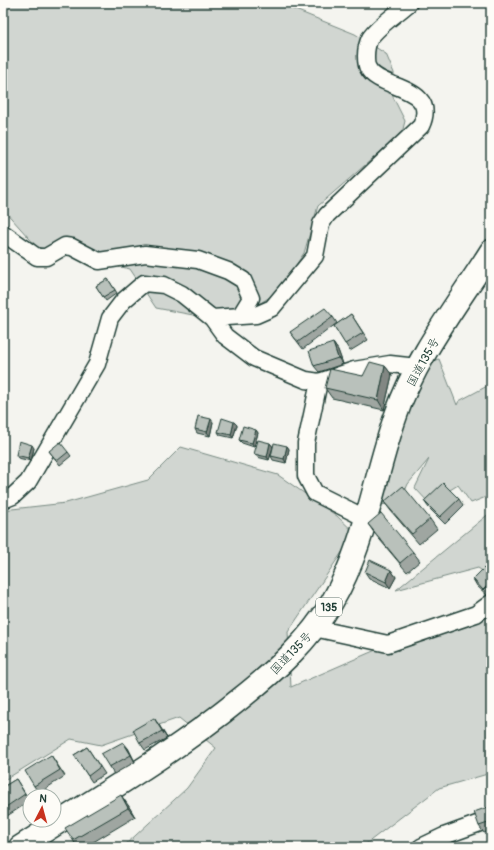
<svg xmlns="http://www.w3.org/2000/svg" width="494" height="850" font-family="Pangolin,'Klee One',sans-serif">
	<rect width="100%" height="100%" fill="#f4f4ef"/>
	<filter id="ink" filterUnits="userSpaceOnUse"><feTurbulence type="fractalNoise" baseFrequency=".025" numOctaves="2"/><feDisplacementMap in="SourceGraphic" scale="8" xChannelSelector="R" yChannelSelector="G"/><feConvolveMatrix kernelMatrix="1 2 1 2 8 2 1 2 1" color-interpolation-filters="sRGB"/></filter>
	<g filter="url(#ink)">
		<!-- green -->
		<path fill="#d1d6d1" stroke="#788a82" d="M3,3H278L355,34L386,54L394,73L393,97L405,121L402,133L318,206L304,253L278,292L230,322L156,308L130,269L37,247L3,209Z
			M439,359L457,405L459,401L491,384V495L471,503L458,485L429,503L415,488L429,459L408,484L399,505L374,504L415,365Z
			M181,447L278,475L337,516L355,533L288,632L291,687L394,642L472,616L491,598V773L439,788L362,847H291L284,845L283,847H123L187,788L216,748L179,718L101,745L71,739L3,781V510L66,503L148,480Z
			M491,512V577L478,568L396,590Z"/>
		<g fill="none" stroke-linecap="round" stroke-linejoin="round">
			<defs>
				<path id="minor" d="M3,233L37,257H46L65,246L72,247L99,261L145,254L198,260L228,271L243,280L251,298L240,316
					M212,318L256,315L272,308L315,256L321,224L327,215L421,126C440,85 378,90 368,68C366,65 366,59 366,56C366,50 367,44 370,38C379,25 397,14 409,3
					M319,382L306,443V476L315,493L367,519
					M3,500L13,496L28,482L97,364L110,318L123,301L144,283L164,285L182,294L212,318L225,336L254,358L306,380L319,382L354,370L390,364L417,367
					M314,628L388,644L476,614L491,603
					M421,847L444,836L491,819"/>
				<path id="highway" d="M20,847C94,799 171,755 240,699C275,671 309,641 332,602C366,544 374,477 396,415C415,358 459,302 491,251"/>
			</defs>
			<!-- minor casing -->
			<use href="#minor" stroke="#1f3d34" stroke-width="19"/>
			<!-- highway casing -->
			<use href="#highway" stroke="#1f3d34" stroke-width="25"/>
			<!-- minor -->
			<use href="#minor" stroke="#fdfcf7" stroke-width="16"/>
			<!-- highway -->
			<use href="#highway" stroke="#fdfcf7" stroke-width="22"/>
		</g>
		<!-- wall -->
		<path fill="#9fa6a1" stroke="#1f3d34" d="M108,279L117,293L106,301L96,286Z
			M351,314L368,340L350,351L334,326Z
			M333,317L337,323L303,349L290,332Z
			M333,343L338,350L343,364L319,372L314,366Z
			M385,366L392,375L384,410L332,398L325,388L363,376Z
			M213,422L210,436L197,433L195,429Z
			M237,425L233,438L220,435L218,432Z
			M256,430L258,433L254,447L242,443L239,440Z
			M270,443L273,447L269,460L257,457L254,454Z
			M287,446L289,449L286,463L273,460L271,456Z
			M34,448L31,461L18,458L16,455Z
			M49,451L68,452L71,456L60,465Z
			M459,499L463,506L445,524L429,508L424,501Z
			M384,502L430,519L437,529L419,544L391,511Z
			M368,524L413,552L420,561L407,572L375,534Z
			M391,570L396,577L390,588L369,578L365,572Z
			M491,574V593L488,596L477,586L473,579Z
			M159,725L167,738L145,750L140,743Z
			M87,747L105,774L92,782L74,755Z
			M128,748L135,762L114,774L109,767Z
			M51,755L65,776L39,793L34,786Z
			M16,779L30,801L4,818L3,816V787Z
			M128,805L135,817L85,847H77L73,840Z
			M491,806V830L484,833L479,826Z"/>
		<!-- shaded-wall -->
		<path fill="#828783" stroke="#1f3d34" d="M333,343L338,350L343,364L338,358Z
			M385,366L392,375L384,410L378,400Z
			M211,419L213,422L210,436L207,432Z
			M234,422L237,425L233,438L231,435Z
			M256,430L258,433L254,447L252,443Z
			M270,443L273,447L269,460L267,457Z
			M32,445L34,448L31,461L28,458Z
			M287,446L289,449L286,463L284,459Z
			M391,570L396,577L390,588L386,582Z
			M154,718L159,725L167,738L162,731Z
			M123,742L128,748L135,762L131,755Z
			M121,795L128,805L135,817L128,808Z"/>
		<!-- building -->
		<path fill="#b9c1bb" stroke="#1f3d34" d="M108,279L115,290L103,297L96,286Z
			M325,308L333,317L298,342L290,332Z
			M351,314L363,333L345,344L334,326Z
			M333,343L338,358L314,366L309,351Z
			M370,362L385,366L378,400L325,388L330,369L363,376Z
			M198,416L211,419L207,432L195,429Z
			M222,418L234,422L231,435L218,432Z
			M243,426L256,430L252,443L239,440Z
			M258,440L270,443L267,457L254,454Z
			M19,441L32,445L28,458L16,455Z
			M60,442L68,452L57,461L49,451Z
			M274,443L287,446L284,459L271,456Z
			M443,483L459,499L440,517L424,501Z
			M403,486L430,519L412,534L384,502Z
			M381,513L413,552L400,563L368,524Z
			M370,560L391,570L386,582L365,572Z
			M484,568L491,574V582L483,590L473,579Z
			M154,718L162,731L140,743L133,730Z
			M123,742L131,755L109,767L101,754Z
			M87,747L100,767L88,776L74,755Z
			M51,755L60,770L34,786L25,771Z
			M16,779L25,794L3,809V787Z
			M121,795L128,808L73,840L65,828Z
			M491,806V822L479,826L474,812Z"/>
	</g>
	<g text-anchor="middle" stroke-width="3" stroke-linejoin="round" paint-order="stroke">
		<!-- shield labels -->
		<rect fill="#fdfcf7" stroke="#62766e" stroke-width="1" x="316" y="598" width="26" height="18" rx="3"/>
		<g font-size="11" font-weight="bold" fill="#1f3d34">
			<text x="329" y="611">135</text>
		</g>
		<!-- street labels -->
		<g font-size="12" fill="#1f3d34" stroke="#fdfcf7">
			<text transform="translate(423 362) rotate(-61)" y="4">国道135号</text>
			<text transform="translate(291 653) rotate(-46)" y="4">国道135号</text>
		</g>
	</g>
	<!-- margin -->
	<rect width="494" height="850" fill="none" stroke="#fdfcf7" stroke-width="16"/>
	<rect x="8" y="8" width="478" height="834" fill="none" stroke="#1f3d34" stroke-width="1.5" filter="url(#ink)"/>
	<!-- north arrow -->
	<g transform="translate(42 808) rotate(6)"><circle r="19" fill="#fdfcf7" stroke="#a4b0a9"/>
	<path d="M0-3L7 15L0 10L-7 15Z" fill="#c8321e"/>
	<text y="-6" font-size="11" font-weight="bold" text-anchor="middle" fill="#1f3d34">N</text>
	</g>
</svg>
